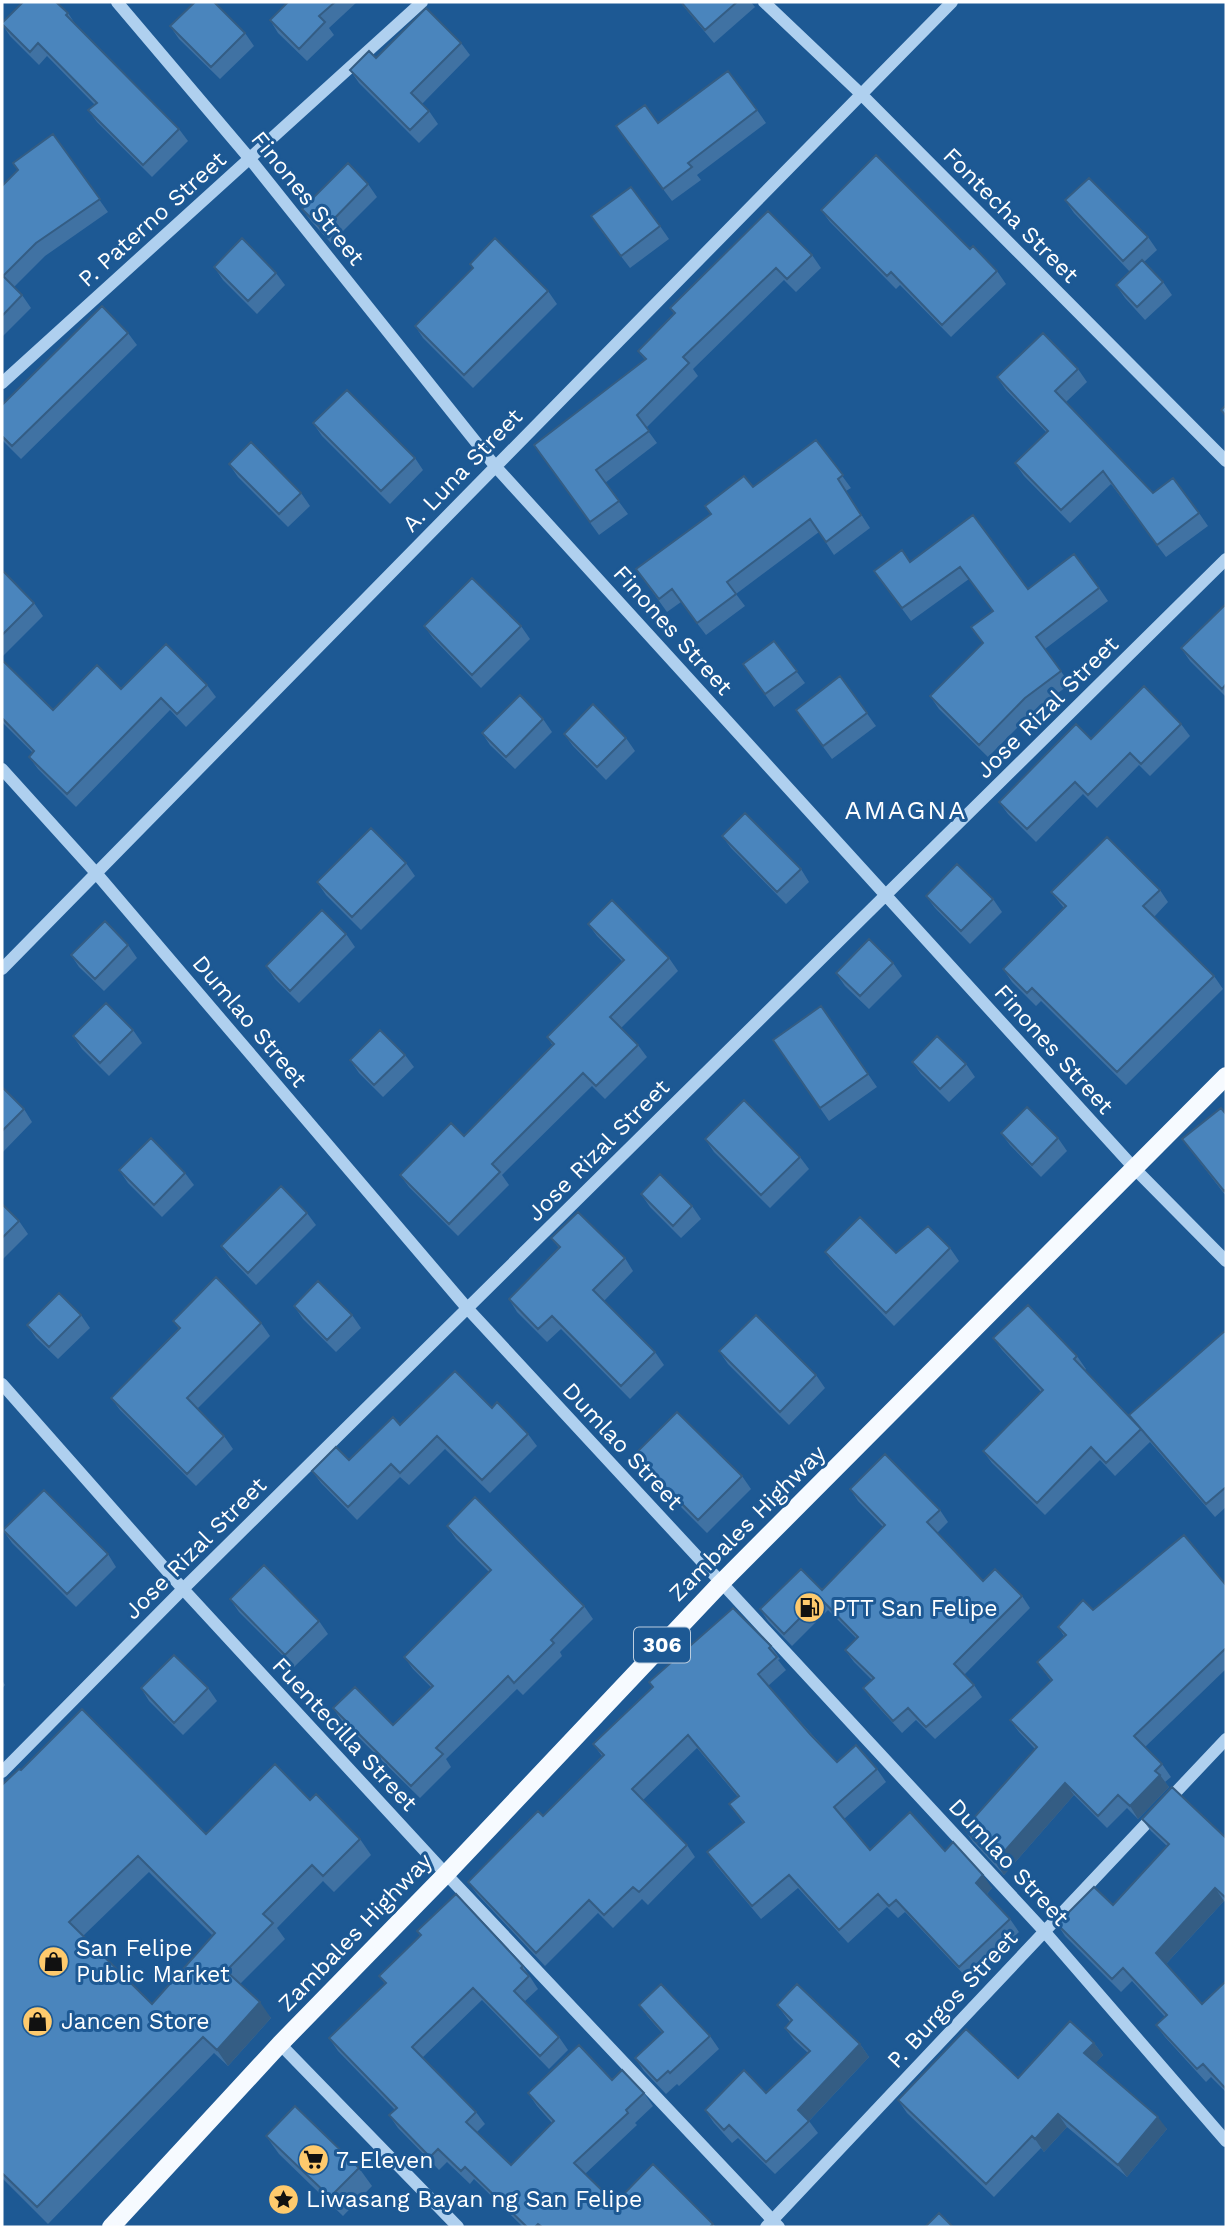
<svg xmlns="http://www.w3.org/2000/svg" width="1228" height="2229" font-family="'Work Sans',sans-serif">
	<rect width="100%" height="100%" fill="#1d5994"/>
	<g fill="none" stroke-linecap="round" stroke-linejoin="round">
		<!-- minor -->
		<path stroke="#afd0ef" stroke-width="12" d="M117,2L250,159L495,466L1135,1169L1226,1261
			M764,2L861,94L1226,461
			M2,383L422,2
			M2,769L96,873L467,1308L1044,1931L1226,2141
			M2,969L952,2
			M2,1384L183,1589L446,1874L779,2227
			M2,1772L183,1589L1226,559
			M280,2044L458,2227
			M766,2227L1226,1739"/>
		<!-- major -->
		<path stroke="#f6faff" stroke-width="18" d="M111,2227L280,2044L446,1874L721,1583L1226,1076"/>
	</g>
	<!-- wall -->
	<path fill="#4072a3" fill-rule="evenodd" d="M288,2H357L329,28L334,35L307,61L278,33L270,20Z
		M680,2H751L755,7L714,43Z
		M68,13L76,25L179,129L188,141L152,177L97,122L88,110L95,105L47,56L39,65L10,36L2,24Z
		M170,26L245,33L254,46L220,79L179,39Z
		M461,43L470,55L422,104L429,111L438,124L419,143L359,83L350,70L376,58Z
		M757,110L766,123L697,175L701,180L672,201L625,139L658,123Z
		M53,134L108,212L45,256L14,287L22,295L31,308L2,337V186Z
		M368,184L377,197L331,243L311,221L302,209Z
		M1065,200L1148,237L1157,250L1144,262L1163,282L1172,295L1145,320L1125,298L1116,285L1130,272L1074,213Z
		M821,210L970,249L997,271L1006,284L951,337L900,285L896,289L830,222Z
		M768,211L812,255L821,268L796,292L784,280L693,369L698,376L646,428L657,443L605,483L628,514L599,535L534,445L645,360L638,351L674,314L670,308Z
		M660,226L669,239L630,268L600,229Z
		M470,264L548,291L557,304L473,388L423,338L415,326L473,268Z
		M214,267L276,273L285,285L257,314L223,280Z
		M128,333L137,345L21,459L2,440V405Z
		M1078,369L1087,382L1066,402L1153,493L1199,513L1208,526L1166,557L1111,484L1070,523L1024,476L1015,463L1047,433L1006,390L997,377Z
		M313,423L415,458L423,470L390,504L322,436Z
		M816,440L851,488L846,491L870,528L834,555L819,532L736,594L745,606L706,635L681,602L667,612L636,569L753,487Z
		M229,464L301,493L310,506L288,527L238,477Z
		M973,515L1028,589L1099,588L1108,601L1045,649L1070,684L1034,711L988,757L939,709L930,696L983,643L993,611L969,579L911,621L874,571L910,562Z
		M2,570L34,603L43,616L2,657Z
		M1226,604V697L1190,661L1181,648Z
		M424,626H521L530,639L481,688L433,638Z
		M774,641L805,683L774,707L743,664Z
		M2,660L53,710L121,689L207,685L216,697L186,727L170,710L76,807L38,769L29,757L33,753L2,722Z
		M840,676L876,726L832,759L796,710Z
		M543,719L552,732L515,769L490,745L482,733Z
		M1181,724L1190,736L1150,776L1139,765L1097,808L1083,794L1036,842L1008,814L999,802Z
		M564,734L626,738L635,751L606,780L573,746Z
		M722,836L801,869L809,882L786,904L731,848Z
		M406,863L415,876L361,930L326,895L317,882Z
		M1160,890L1168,902L1154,917L1214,976L1223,989L1126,1085L1041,1001L1036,1006L1012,982L1003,969L1064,908L1051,892Z
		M926,896L993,899L1002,912L970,944L935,908Z
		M588,924L669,958L678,971L621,1028L638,1045L647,1057L605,1099L592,1086L502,1175L509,1185L458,1236L409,1187L400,1175L464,1136L553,1046L547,1037L622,961L597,936Z
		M346,934L355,947L299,1003L275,979L266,966Z
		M128,945L137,958L104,991L79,967L71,955Z
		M893,963L902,976L869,1009L845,986L836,973Z
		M821,1006L877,1087L829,1121L773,1040Z
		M133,1030L142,1043L109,1076L82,1049L73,1036Z
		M405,1055L414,1067L383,1097L359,1073L350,1060Z
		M912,1062L966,1064L975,1077L949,1102L921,1074Z
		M2,1087L24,1109L32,1122L2,1153Z
		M1226,1114V1196L1182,1139Z
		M1001,1133L1058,1138L1067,1151L1041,1177L1010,1145Z
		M705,1139L800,1157L809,1169L770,1208L714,1152Z
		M119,1170L185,1173L194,1185L162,1217L128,1183Z
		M641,1194L692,1206L701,1219L681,1238L650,1207Z
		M2,1204L19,1221L28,1234L2,1260Z
		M307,1213L316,1225L256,1285L230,1258L221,1246Z
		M551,1238L625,1258L633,1271L604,1301L655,1352L664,1365L630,1399L561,1329L547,1342L517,1312L509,1299L559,1248Z
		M950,1248L959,1261L894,1326L834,1264L825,1252L896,1253Z
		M294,1306L352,1315L361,1328L336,1352L303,1319Z
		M81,1315L90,1328L58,1359L36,1338L27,1325Z
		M173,1321L261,1323L270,1336L197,1409L224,1436L233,1449L196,1486L120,1410L111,1398L179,1329Z
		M1226,1330V1507L1215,1517L1150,1442L1115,1476L1100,1460L1045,1515L992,1463L983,1451L1041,1392L1002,1350L993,1338L1077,1356L1086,1369L1085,1370L1132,1420Z
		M719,1351L816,1375L825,1388L789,1425L728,1364Z
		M492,1408L528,1434L537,1446L490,1493L445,1449L409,1485L400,1477L357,1520L321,1483L312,1471L349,1460L400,1425Z
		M634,1455L742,1476L751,1489L707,1533L642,1468Z
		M850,1489L940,1510L948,1522L937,1533L983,1581L1022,1596L1030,1608L964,1675L974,1685L982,1697L935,1739L916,1720L902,1733L872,1700L863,1688L872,1680L854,1662L845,1650L857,1639L828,1610L792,1646L768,1621L760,1609L822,1590L883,1527L858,1501Z
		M447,1526L584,1606L593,1619L560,1652L562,1656L523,1695L517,1689L446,1759L451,1767L420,1798L342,1721L333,1708L393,1725L431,1687L413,1669L404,1657L489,1572L456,1539Z
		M3,1530L108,1554L116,1567L76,1607L12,1543Z
		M1226,1585V1669L1145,1747L1162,1764L1171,1777L1165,1782L1169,1787L1138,1819L1127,1808L1107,1828L1074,1795L1004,1875L973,1842L964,1829L1035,1749L1019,1732L1010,1720L1051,1681L1037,1662L1064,1636L1058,1627L1093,1610Z
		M230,1599L319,1621L328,1634L294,1667L239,1612Z
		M771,1646L780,1659L778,1660L786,1670L768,1686L837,1762L877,1769L886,1782L844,1819L870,1850L945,1851L992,1888L987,1894L1010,1919L1019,1932L968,1979L905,1912L898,1918L887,1907L848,1943L798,1888L761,1919L716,1865L707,1852L743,1823L729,1804L738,1797L697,1748L643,1800L687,1845L695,1857L648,1905L642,1899L613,1928L598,1913L545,1966L477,1894L468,1882L543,1816L602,1756L593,1744L652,1687L649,1682Z
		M2,1680L5,1685L2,1689Z
		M141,1688H208L217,1701L183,1735L149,1701Z
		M21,1770L206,1834L310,1800L360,1839L371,1855L334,1892L323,1881L277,1928L285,1939L240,1984L271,2018L228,2066L214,2053L48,2224L2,2178V1785ZM149,1872L213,1936L152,2004L83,1936Z
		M1142,1819L1226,1838V1902L1224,1901L1166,1964L1202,2004L1226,1981V2092L1211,2077L1206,2082L1165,2037L1156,2025L1165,2017L1132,1981L1121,1992L1065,1936L1057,1924L1113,1905L1167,1846L1151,1831Z
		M417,1931L523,1966L538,1989L524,2002L559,2037L568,2050L549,2069L482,2000L422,2058L476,2112L485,2124L477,2132L511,2165L552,2123L537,2106L528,2093L612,2080L644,2093L653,2106L635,2123L637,2125L585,2174L615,2203L713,2224L716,2227H523L474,2179L470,2184L447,2162L439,2170L398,2128L389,2115L395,2110L338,2051L329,2038L385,1984L379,1976L420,1936Z
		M639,2005L710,2036L719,2049L679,2086L677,2084L666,2094L644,2071L635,2058L662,2033L648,2017Z
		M777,2005L860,2044L869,2057L809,2121L818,2133L775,2174L738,2138L732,2143L714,2123L705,2110L766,2093L808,2053L794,2040L785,2028L790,2022Z
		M1094,2043L1103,2055L1095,2063L1167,2129L1127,2177L1067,2127L1044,2152L1041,2148L994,2197L907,2113L898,2100L1018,2078Z
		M266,2136L359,2168L372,2186L343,2216L279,2154Z"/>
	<!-- shaded-wall -->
	<path fill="#345d84" d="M1160,1775L1169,1787L1138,1819L1130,1806Z
		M1065,1783L1074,1795L1004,1875L995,1862Z
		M983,1875L992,1888L985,1896L976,1883Z
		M1215,1888L1224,1901L1164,1966L1156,1953Z
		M260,2002L271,2018L228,2066L217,2050Z
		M1094,2043L1103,2055L1093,2066L1084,2053Z
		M860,2044L869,2057L807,2123L798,2110Z
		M1058,2114L1067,2127L1044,2152L1035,2139Z
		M1158,2117L1167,2129L1127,2177L1118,2165Z"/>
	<!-- building -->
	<path fill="#4a85bd" stroke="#345d84" stroke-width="2" fill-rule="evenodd" d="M23,2H56L68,13L66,15L179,129L143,165L88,110L97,103L38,43L30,52L2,24V23Z
		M195,2H214L245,33L211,67L170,26Z
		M288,2H335L319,16L325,22L299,49L270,20Z
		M681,2H737L705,30Z
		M426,8L461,43L411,93L429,111L410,130L350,70L369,51L376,58Z
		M728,71L757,110L688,163L692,167L663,189L616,126L645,105L658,123Z
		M53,134L100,199L36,243L3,276L22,295L2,316V186L18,170L13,163Z
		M876,155L970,249L973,246L997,271L942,325L891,272L887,276L821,210Z
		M348,163L368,184L323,230L302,209Z
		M1089,178L1148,237L1123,261L1065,200Z
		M631,187L660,226L621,256L591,216Z
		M768,211L812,255L787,279L776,268L683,357L689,363L637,415L649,431L596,470L619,501L590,522L534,445L646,359L638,351L675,313L670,308Z
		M242,238L276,273L248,301L214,267Z
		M495,238L548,291L464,375L415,326L473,268L470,264Z
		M1142,260L1163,282L1137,307L1116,285Z
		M102,306L128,333L12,446L2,436V405Z
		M1043,333L1078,369L1055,391L1153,493L1173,478L1199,513L1157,545L1103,471L1061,510L1015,463L1048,431L997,377Z
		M347,390L415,458L381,491L313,423Z
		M1226,405V416L1221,410Z
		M816,440L843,475L838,479L861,515L826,542L810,519L727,582L736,594L697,623L672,589L659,599L636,569L711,514L705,506L744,476L753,487Z
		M251,442L301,493L279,514L229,464Z
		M973,515L1028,589L1074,554L1099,588L1036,637L1061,671L1025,698L979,745L930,696L983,643L971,627L993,611L960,567L902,608L874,571L902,550L910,562Z
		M2,570L34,603L2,635Z
		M472,578L521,626L472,675L424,626Z
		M1226,604V684L1222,689L1181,648Z
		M774,641L797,671L765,694L743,664Z
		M166,644L207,685L177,714L161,698L67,794L29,757L34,751L2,718V660L53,710L97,665L121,689Z
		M840,676L867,713L823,746L796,710Z
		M1144,686L1181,724L1141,764L1130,753L1088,795L1075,782L1027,829L999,802L1076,724L1091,739Z
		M520,695L543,719L506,757L482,733Z
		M593,704L626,738L597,767L564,734Z
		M745,813L801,869L777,892L722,836Z
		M371,828L406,863L352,917L317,882Z
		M1107,837L1160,890L1143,906L1214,976L1117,1072L1032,988L1027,993L1003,969L1066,906L1051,892Z
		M957,864L993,899L961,931L926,896Z
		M612,900L669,958L610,1017L638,1045L596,1086L583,1073L492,1164L500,1172L449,1224L400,1175L451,1123L464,1136L554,1044L547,1037L624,960L588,924Z
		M322,910L346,934L290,991L266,966Z
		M105,921L128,945L95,979L71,955Z
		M869,939L893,963L860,996L836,973Z
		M106,1003L133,1030L100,1063L73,1036Z
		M821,1006L868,1074L820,1108L773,1040Z
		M380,1030L405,1055L374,1085L350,1060Z
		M937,1036L966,1064L940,1089L912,1062Z
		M2,1087L24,1109L2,1131Z
		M744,1100L800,1157L761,1195L705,1139Z
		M1027,1107L1058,1138L1032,1165L1001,1133Z
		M1221,1108L1226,1114V1189L1224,1191L1182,1139Z
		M151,1138L185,1173L154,1205L119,1170Z
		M660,1174L692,1206L673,1226L641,1194Z
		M281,1186L307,1213L248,1273L221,1246Z
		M2,1204L19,1221L2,1238Z
		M578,1212L625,1258L593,1290L655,1352L621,1386L552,1316L538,1329L509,1299L560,1247L551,1238Z
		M860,1217L896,1253L928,1226L950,1248L886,1313L825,1252Z
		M216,1277L261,1323L187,1398L224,1436L187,1474L111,1398L180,1328L173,1321Z
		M318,1281L352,1315L327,1340L294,1306Z
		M59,1293L81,1315L49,1347L27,1325Z
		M1028,1305L1077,1356L1074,1359L1141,1429L1106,1463L1091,1447L1037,1503L983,1451L1043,1390L993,1338Z
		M756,1315L816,1375L780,1412L719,1351Z
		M1226,1330V1487L1206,1504L1129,1415Z
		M455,1371L492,1408L497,1402L528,1434L482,1480L437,1436L400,1473L391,1464L348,1507L312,1471L336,1447L349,1460L393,1417L400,1425Z
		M677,1412L742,1476L698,1520L634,1455Z
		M885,1454L940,1510L927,1522L983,1581L995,1569L1022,1596L954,1664L974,1685L926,1727L908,1708L893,1721L863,1688L874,1678L845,1650L858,1637L820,1598L784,1634L760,1609L801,1569L822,1590L885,1525L850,1489Z
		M44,1490L108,1554L67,1594L3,1530Z
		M475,1497L584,1606L551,1640L554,1643L514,1683L508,1676L436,1748L443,1754L411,1786L333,1708L355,1687L393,1725L433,1686L404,1657L491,1570L447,1526Z
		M1184,1535L1226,1585V1648L1134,1736L1162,1764L1155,1771L1160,1775L1130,1806L1118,1795L1098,1816L1065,1783L995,1862L964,1829L1037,1747L1010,1720L1052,1680L1037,1662L1066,1635L1058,1627L1083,1600L1093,1610Z
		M264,1565L319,1621L285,1655L230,1599Z
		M733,1608L771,1646L769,1648L777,1657L758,1674L810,1734L837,1762L856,1745L877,1769L834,1807L870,1850L910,1812L945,1851L953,1842L983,1875L976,1883L1010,1919L959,1967L896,1900L889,1906L878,1894L839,1930L789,1875L752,1906L707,1852L744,1822L729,1804L739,1796L688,1735L632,1789L687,1845L639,1892L633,1887L604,1915L589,1900L536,1953L468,1882L538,1811L543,1816L604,1755L593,1744L653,1687L649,1682Z
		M174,1655L208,1688L174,1723L141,1688Z
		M82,1709L206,1834L275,1764L310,1800L316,1794L360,1839L323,1876L312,1865L263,1914L273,1923L226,1971L260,2002L217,2050L203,2037L37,2207L2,2173V1785L19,1769L21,1770ZM138,1856L215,1933L152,2004L69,1922Z
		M1172,1787L1226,1838V1898L1215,1888L1156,1953L1202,2004L1226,1981V2089L1203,2064L1197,2069L1156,2025L1167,2015L1123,1968L1112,1979L1057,1924L1094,1887L1113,1905L1169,1844L1142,1819Z
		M456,1894L523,1966L521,1968L529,1976L514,1991L559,2037L540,2056L473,1988L412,2047L476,2112L466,2122L511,2165L554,2121L528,2093L579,2045L612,2080L622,2070L644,2093L626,2110L628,2113L574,2163L615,2203L653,2164L713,2224L710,2227H542L538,2224L535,2227H527L465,2167L461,2171L438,2149L430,2157L389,2115L397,2108L329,2038L386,1983L379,1976L421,1935L417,1931Z
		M661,1984L710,2036L670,2073L668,2071L657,2081L635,2058L663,2032L639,2005Z
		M797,1984L860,2044L798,2110L809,2121L766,2162L729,2125L724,2130L705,2110L744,2070L766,2093L810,2051L785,2028L792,2020L777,2005Z
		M1070,2021L1094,2043L1084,2053L1158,2117L1118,2165L1058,2114L1035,2139L1032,2136L986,2184L898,2100L966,2029L1018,2078Z
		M295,2106L359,2168L330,2197L266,2136Z
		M939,2213L953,2227H925Z"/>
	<!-- icons -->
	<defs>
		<symbol id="fuel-disc" viewBox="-11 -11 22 22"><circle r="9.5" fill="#feca6d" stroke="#1d5994"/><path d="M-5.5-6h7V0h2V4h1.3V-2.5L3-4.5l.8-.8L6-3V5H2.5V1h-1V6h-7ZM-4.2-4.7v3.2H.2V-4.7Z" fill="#111"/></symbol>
		<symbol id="shop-disc" viewBox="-11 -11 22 22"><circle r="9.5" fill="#feca6d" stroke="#1d5994"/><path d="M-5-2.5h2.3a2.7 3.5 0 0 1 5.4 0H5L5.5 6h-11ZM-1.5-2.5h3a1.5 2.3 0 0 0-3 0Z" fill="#111"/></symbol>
		<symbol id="supermarket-disc" viewBox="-11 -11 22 22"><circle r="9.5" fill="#feca6d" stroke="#1d5994"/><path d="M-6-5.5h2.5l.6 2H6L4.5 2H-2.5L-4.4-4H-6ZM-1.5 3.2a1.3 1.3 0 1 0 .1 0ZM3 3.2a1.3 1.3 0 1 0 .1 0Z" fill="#111"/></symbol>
		<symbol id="sight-disc" viewBox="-11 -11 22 22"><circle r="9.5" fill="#feca6d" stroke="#1d5994"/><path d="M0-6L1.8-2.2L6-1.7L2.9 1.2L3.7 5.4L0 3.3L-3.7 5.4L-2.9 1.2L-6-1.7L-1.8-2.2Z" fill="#111"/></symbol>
	</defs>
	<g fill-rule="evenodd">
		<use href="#fuel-disc" x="792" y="1590" width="35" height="35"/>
		<use href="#shop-disc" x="36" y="1944" width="35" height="35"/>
		<use href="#shop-disc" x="20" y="2004" width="35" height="35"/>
		<use href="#supermarket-disc" x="296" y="2142" width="35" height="35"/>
		<use href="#sight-disc" x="266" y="2182" width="35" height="35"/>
	</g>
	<g text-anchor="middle" stroke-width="6" stroke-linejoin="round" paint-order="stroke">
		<!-- shield labels -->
		<rect fill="#1d5994" stroke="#bbcddf" stroke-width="2" x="634" y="1627.5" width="56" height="35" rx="5"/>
		<g font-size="21" font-weight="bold" fill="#fff">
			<text x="662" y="1652">306</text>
		</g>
		<!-- street labels -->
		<g font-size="23" fill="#fff" stroke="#1d5994">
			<text transform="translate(308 198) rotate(51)" y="8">Finones Street</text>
			<text transform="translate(1011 215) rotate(45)" y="8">Fontecha Street</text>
			<text transform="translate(152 219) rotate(-42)" y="8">P. Paterno Street</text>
			<text transform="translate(462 470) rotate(-46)" y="8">A. Luna Street</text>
			<text transform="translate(673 630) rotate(48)" y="8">Finones Street</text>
			<text transform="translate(1047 707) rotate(-45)" y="8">Jose Rizal Street</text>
			<text transform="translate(250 1021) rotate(50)" y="8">Dumlao Street</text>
			<text transform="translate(1054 1049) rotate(48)" y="8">Finones Street</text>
			<text transform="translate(598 1150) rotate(-45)" y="8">Jose Rizal Street</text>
			<text transform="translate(623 1446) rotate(47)" y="8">Dumlao Street</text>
			<text transform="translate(747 1523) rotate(-45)" y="8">Zambales Highway</text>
			<text transform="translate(195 1548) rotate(-45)" y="8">Jose Rizal Street</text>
			<text transform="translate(345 1734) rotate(47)" y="8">Fuentecilla Street</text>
			<text transform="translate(1009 1862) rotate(47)" y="8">Dumlao Street</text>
			<text transform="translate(355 1932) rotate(-46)" y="8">Zambales Highway</text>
			<text transform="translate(952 1999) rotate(-47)" y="8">P. Burgos Street</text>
		</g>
		<!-- poi labels -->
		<g font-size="23" fill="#fff" stroke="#1d5994" text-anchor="start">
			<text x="832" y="1616">PTT San Felipe</text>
			<text x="76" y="1956">San Felipe<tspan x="76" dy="26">Public Market</tspan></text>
			<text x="61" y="2029">Jancen Store</text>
			<text x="336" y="2168">7-Eleven</text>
			<text x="306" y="2207">Liwasang Bayan ng San Felipe</text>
		</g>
		<!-- quarter labels -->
		<g font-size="26" letter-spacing="2" fill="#fff" stroke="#1d5994">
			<text x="906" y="819">AMAGNA</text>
		</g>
	</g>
	<!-- border -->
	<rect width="1228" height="2229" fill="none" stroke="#ffffff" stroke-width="7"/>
</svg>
